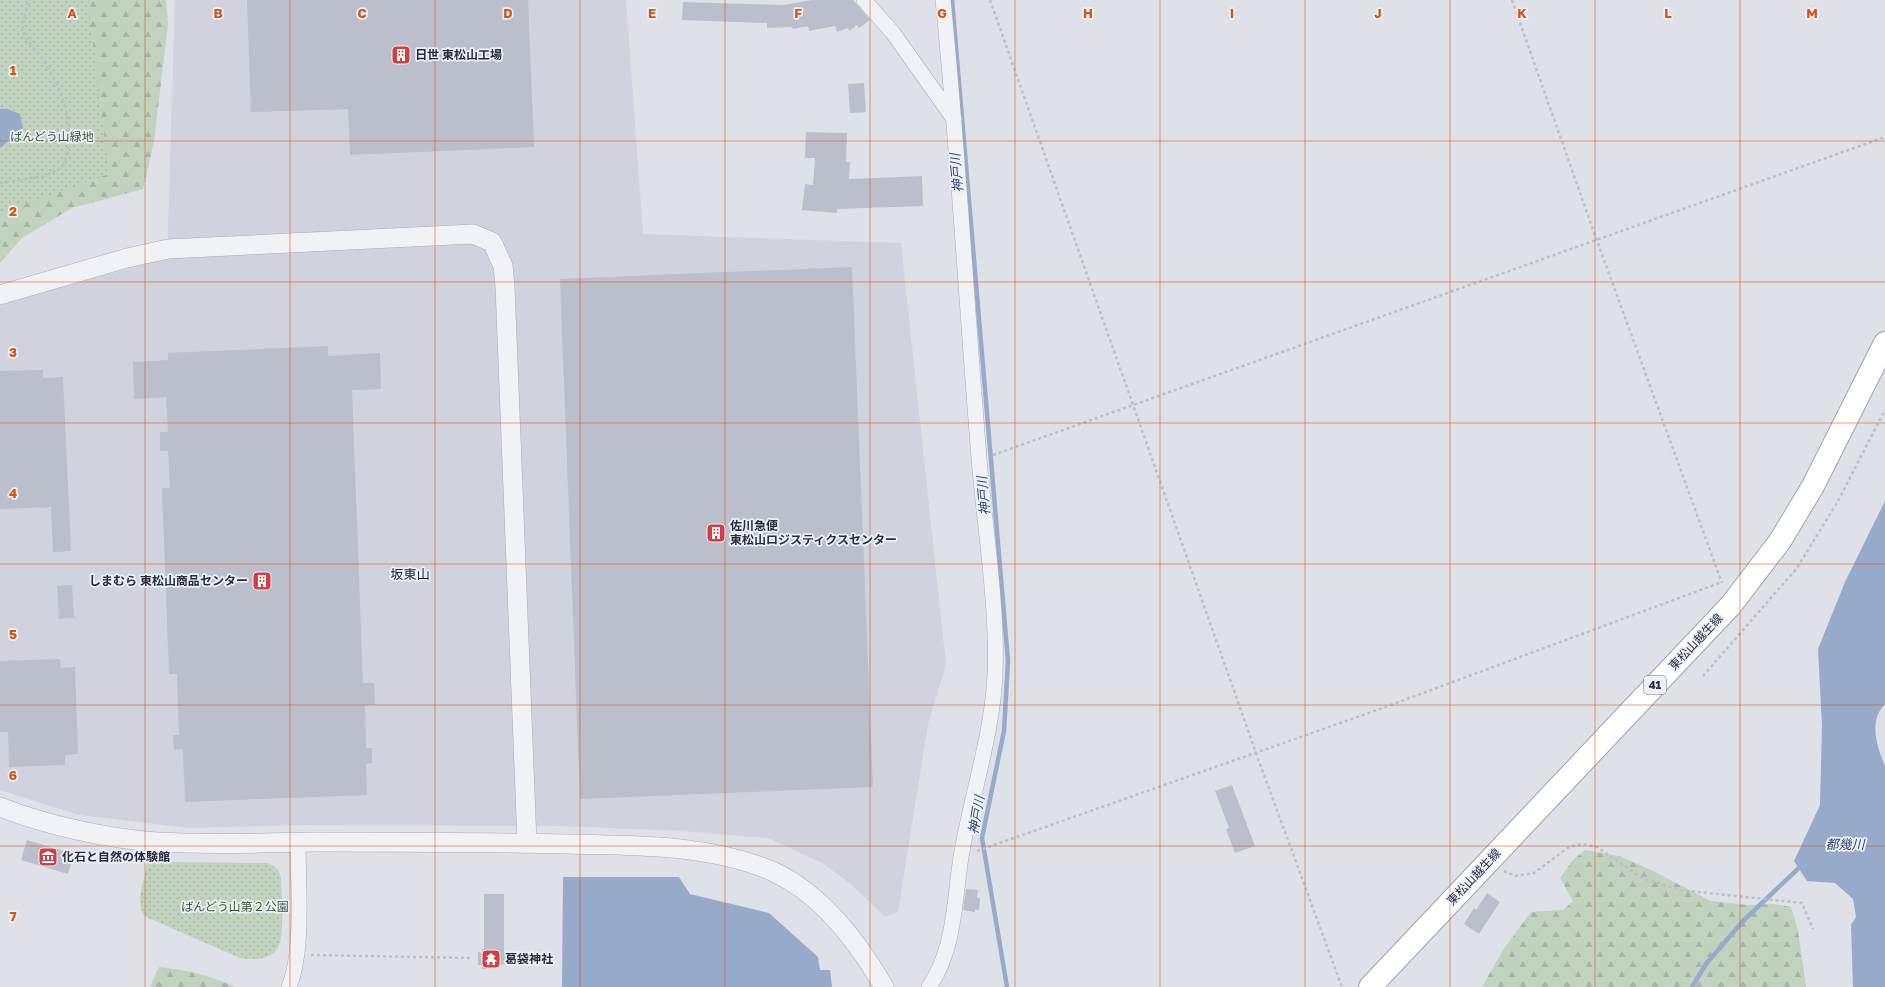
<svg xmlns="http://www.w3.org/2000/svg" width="1885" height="987" font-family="'Golos Text','Noto Sans JP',sans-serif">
	<defs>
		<pattern id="forest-firs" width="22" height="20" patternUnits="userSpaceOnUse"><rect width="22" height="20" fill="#c1d2bf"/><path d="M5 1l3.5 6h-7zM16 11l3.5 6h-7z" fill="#a6b5a5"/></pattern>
		<pattern id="park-dots" width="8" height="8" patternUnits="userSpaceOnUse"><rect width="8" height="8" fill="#c1d2bf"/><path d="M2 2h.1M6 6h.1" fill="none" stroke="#a6b5a5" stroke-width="1.8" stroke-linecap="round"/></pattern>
	</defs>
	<rect width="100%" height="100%" fill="#dee1e8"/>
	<!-- built -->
	<path fill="#d0d3dd" d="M175,0H626L643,234L901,243L946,665L928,724L898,912L885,917L851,884L822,863L768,838L682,831L560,826L302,825L190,828L79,815L0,790V304L167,258Z"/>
	<!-- forest -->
	<path fill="url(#forest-firs)" d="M0,0H166L168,24L154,142L143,189L72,208L22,238L0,263Z
		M1585,850L1619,856L1649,869L1711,901L1748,905L1773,904L1791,907L1798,930L1806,987H1482L1503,950L1531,912L1563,910L1573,901L1560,878L1573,860Z
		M159,967C187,970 210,975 235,987H150Z"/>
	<!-- park -->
	<path fill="url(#park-dots)" d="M0,0H88L109,174L0,213Z
		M147,862L266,863C274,865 278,868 281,877C281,893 286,939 276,951C268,960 251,960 240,958L144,916C135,900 145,880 147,862Z"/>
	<!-- water -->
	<path fill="#98aac9" d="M0,109H7L20,114L23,128L0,148Z
		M1885,501V704C1868,722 1877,746 1885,766V987H1853L1851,925L1856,917L1853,899L1835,883L1807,881L1794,861L1820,805L1822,725L1818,649L1845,582Z
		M563,877H679L690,894L769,913L818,957L820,970H830L832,987H562Z"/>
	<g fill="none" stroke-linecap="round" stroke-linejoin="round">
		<!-- stream -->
		<path stroke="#98aac9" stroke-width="4.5" d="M952,0L1008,661L1004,731L982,838L1007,987
			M1692,987L1706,964L1743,921L1803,864"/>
	</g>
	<!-- building -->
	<path fill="#bbbfcb" d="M247,0H528L534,147L350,155L348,109L251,112Z
		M812,0H853L870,20L859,28L857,25L849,31L848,28L837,32L835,26L809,31L808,26L793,29L792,27L767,28V23L682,20L683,2L784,5Z
		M864,83L866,112L850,113L848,84Z
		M806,132L847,133L846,162H850L849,179L922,176L923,206L837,209V213L802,210L805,184L813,185L815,158H805Z
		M852,267L873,787L580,799L560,279Z
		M328,346V356L380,353L381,389L352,390L363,683H374L375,705H365L366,748H372V763L366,764L367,795L185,802L183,749L174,750L173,735H179L177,674H169L162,488H170L168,451H160V432H168L166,397L134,399L133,362L168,360V353Z
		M43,370V378L63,377L71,551L53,552L51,507L0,509V371Z
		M72,585L74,618L59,619L57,586Z
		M60,659L61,668L75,667L78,754L65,755V765L9,767L8,732H0V661Z
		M1232,785L1255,846L1235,853L1226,829L1229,828L1215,791Z
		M27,840L74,854L68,874L21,860Z
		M966,889L978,890L977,898H980L979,910H975V912L963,910Z
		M1487,893L1500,902L1479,934L1464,924L1474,908L1476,910Z
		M484,894H504V953L517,954L516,964L497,965V969H482V965H478V952L482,953V949H484Z"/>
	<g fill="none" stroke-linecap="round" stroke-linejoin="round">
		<defs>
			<path id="minor" d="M864,0L893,33L954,119
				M289,987C304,950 298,884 298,843
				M929,987C955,949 954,902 961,857C971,796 992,737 995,675C998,600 983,520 978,445C966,297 958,148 943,0"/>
			<path id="tertiary" d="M0,295L127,258L168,249L473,234L492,242L503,266L505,286L527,843
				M0,807C46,825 108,839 157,842C209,845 261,843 313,842C398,842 484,842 569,844C637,846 711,844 774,872C823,895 858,942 884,987"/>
			<path id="primary" d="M1370,987L1731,605L1780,541L1813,486L1885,343"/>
		</defs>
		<!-- minor casing -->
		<use href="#minor" stroke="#a7abb5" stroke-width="16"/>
		<!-- tertiary casing -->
		<use href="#tertiary" stroke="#a7abb5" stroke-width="20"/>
		<!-- primary casing -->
		<use href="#primary" stroke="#9da3b4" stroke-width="24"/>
		<!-- path -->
		<path stroke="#bcbfc6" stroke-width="2.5" stroke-dasharray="3 3" stroke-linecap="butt" d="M990,0L1256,753L1342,987
			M1512,0L1596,238L1722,583
			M0,183L43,176L62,168C79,133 63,91 44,61C39,53 26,41 24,33C21,23 27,9 30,0
			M993,455L1885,137
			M1703,676L1797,568L1838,501L1885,410
			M977,851L1380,709L1722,582
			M1504,871L1515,876L1534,873L1569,847L1582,844L1597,847L1642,878L1680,890L1802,903L1813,929
			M311,955L472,958"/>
		<!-- minor -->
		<use href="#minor" stroke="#f1f2f6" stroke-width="15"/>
		<!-- tertiary -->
		<use href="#tertiary" stroke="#f1f2f6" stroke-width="19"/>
		<!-- primary -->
		<use href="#primary" stroke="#fff" stroke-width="22"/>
	</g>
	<!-- grid -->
	<path fill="none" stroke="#d55511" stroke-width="1" stroke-opacity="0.55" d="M145,0V987M290,0V987M435,0V987M580,0V987M725,0V987M870,0V987M1015,0V987M1160,0V987M1305,0V987M1450,0V987M1595,0V987M1740,0V987M0,141H1885M0,282H1885M0,423H1885M0,564H1885M0,705H1885M0,846H1885"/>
	<!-- icons -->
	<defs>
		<symbol id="building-square" viewBox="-11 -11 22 22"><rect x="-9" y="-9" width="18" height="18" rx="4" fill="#d23e43" stroke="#edf0f6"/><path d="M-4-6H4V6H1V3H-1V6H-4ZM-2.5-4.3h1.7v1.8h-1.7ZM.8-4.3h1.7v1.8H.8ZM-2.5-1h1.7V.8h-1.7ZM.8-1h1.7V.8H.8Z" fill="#fff"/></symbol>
		<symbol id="museum-square" viewBox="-11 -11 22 22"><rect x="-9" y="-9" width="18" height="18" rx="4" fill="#d23e43" stroke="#edf0f6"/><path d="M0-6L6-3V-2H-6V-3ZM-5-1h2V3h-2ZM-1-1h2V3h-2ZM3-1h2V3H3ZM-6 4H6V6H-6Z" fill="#fff"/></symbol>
		<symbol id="temple-square" viewBox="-11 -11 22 22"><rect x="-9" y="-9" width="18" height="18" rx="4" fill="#d23e43" stroke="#edf0f6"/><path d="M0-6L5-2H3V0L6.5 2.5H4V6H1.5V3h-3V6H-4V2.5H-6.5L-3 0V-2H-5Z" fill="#fff"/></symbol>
	</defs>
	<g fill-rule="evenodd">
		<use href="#building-square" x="390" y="44" width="22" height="22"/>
		<use href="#building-square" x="705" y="522" width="22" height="22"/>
		<use href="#building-square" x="251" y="570" width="22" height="22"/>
		<use href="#museum-square" x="37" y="846" width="22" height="22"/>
		<use href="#temple-square" x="480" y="948" width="22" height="22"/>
	</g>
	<g text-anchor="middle" stroke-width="3.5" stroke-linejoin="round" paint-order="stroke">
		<!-- shield labels -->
		<rect fill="#edf0f6" stroke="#626876" stroke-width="1" x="1644" y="676" width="22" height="18" rx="3"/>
		<g font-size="11" font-weight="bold" fill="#272d3f">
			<text x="1655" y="689">41</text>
		</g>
		<!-- poi labels -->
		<g font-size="12" font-weight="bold" fill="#272d3f" stroke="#edf0f6" text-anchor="start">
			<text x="415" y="59">日世 東松山工場</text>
			<text x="730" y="530">佐川急便<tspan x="730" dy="14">東松山ロジスティクスセンター</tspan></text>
			<text x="248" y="585" text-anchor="end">しまむら 東松山商品センター</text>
			<text x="62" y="861">化石と自然の体験館</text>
			<text x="505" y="963">葛袋神社</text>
		</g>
		<!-- park labels -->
		<g font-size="12" fill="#365b34" stroke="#edf0f6">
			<text x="52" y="141">ばんどう山緑地</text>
			<text x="235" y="911">ばんどう山第２公園</text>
		</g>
		<!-- street labels -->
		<g font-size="12" fill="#272d3f" stroke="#edf0f6">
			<text transform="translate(1696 642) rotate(-47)" y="4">東松山越生線</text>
			<text transform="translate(1474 877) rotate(-47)" y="4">東松山越生線</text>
		</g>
		<!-- water labels -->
		<g font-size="13" font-style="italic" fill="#304674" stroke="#edf0f6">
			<text transform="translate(956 173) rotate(-95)" y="5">神戸川</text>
			<text transform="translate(983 496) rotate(-95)" y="5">神戸川</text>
			<text transform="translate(976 815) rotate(-80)" y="5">神戸川</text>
			<text x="1845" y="849">都幾川</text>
		</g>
		<!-- neighbourhood labels -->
		<g font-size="13" fill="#191e30" stroke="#edf0f6">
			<text x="410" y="579">坂東山</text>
		</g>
	</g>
	<g font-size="13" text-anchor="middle" font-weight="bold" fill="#d55511" stroke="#edf0f6" stroke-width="3.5" stroke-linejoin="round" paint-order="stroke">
		<text x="72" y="18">A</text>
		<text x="218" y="18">B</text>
		<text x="362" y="18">C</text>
		<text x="508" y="18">D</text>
		<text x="652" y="18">E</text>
		<text x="798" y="18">F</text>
		<text x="942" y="18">G</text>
		<text x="1088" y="18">H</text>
		<text x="1232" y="18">I</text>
		<text x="1378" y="18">J</text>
		<text x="1522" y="18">K</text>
		<text x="1668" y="18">L</text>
		<text x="1812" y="18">M</text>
		<text x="13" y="75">1</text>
		<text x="13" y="216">2</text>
		<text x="13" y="357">3</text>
		<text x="13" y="498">4</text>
		<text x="13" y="639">5</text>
		<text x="13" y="780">6</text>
		<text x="13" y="921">7</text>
	</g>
</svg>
